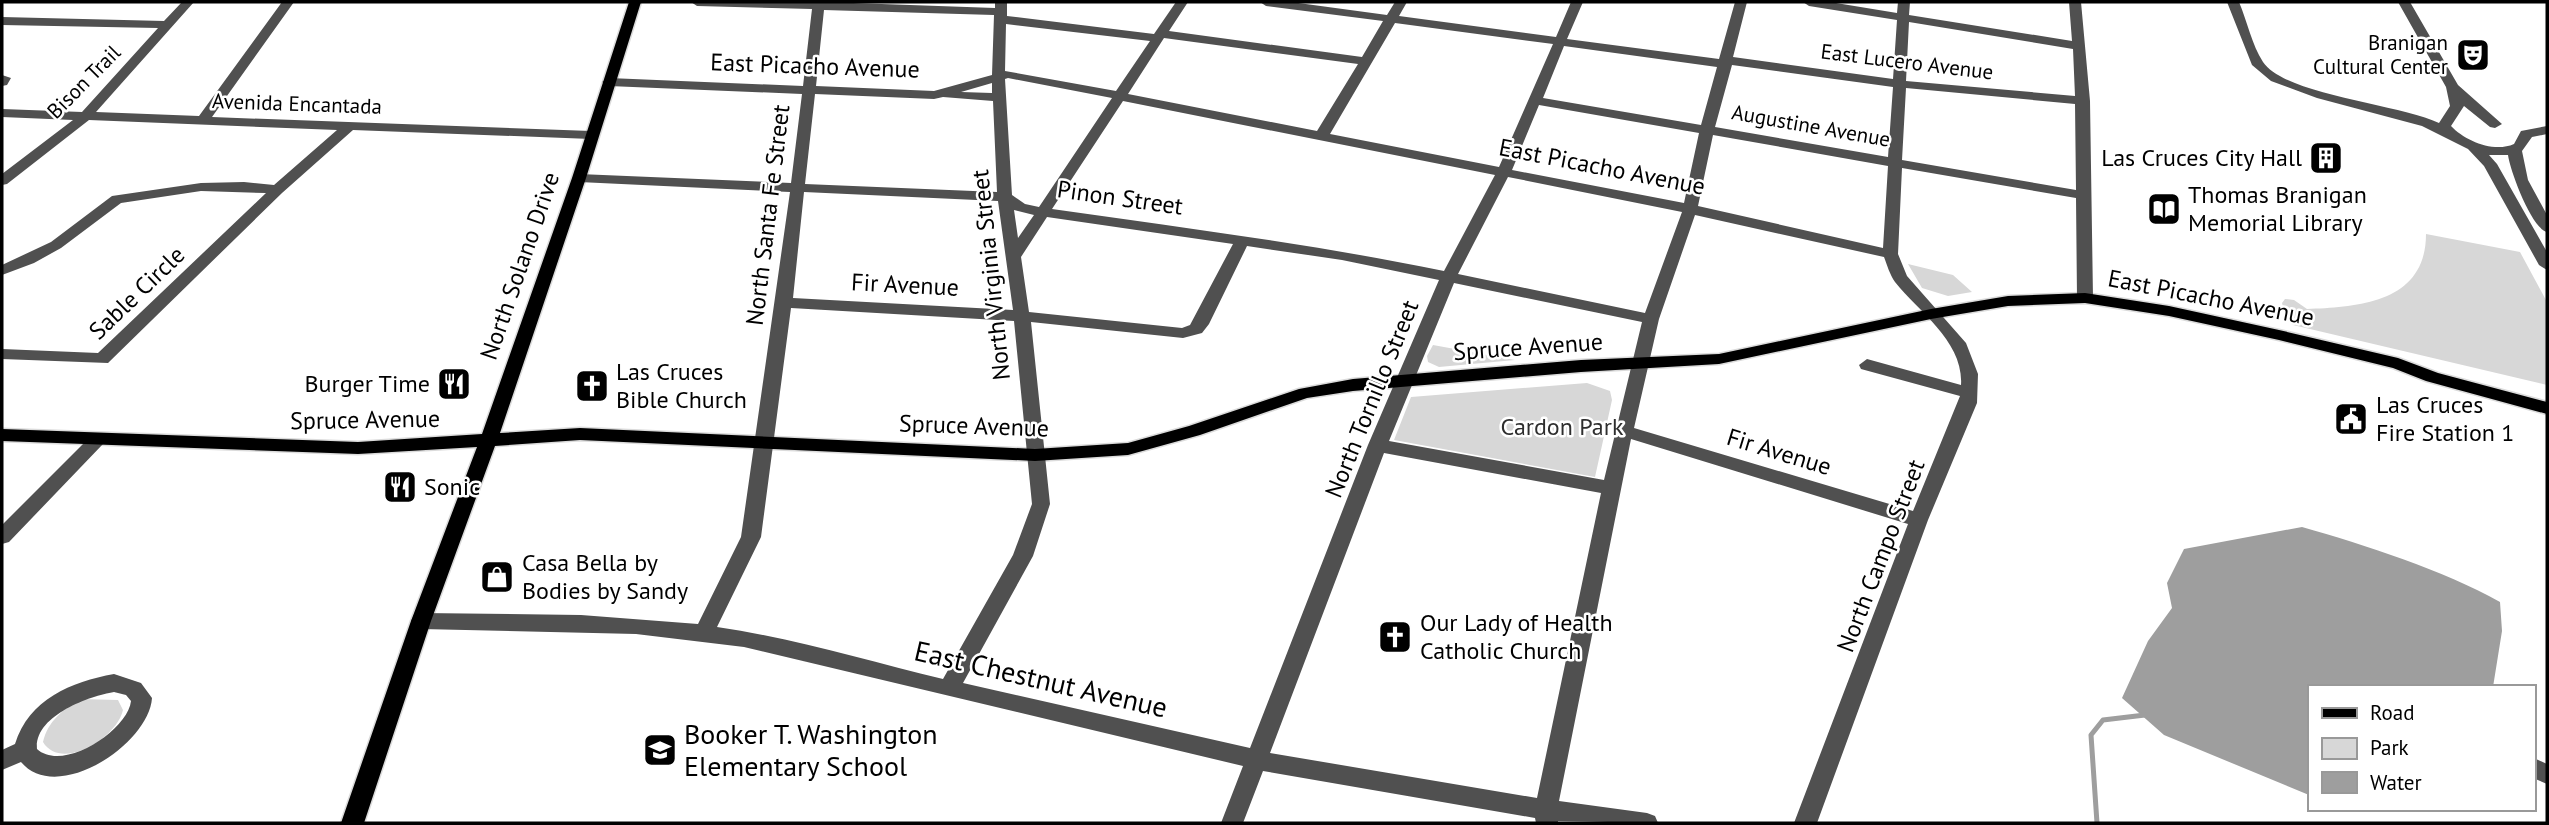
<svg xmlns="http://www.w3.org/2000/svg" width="2549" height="825" font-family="'PT Sans',sans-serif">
	<rect width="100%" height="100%" fill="#fff"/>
	<!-- green -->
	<path fill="#d7d7d7" d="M2426,234L2520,252L2547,302V385L2293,325L2287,321L2282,303L2285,299L2294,300L2307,309C2360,307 2426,302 2426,234Z
		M1908,264L1953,275L1972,292L1948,296L1922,288Z
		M1433,345L1515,360L1439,367L1428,362L1427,356Z
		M1587,383L1610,391L1612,400L1595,477L1394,440L1411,397Z
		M79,699L118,700L123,710C117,738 61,772 43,742C48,721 62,711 79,699Z"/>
	<!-- water -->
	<path fill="#9e9e9e" d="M2302,527C2365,545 2443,570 2500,602L2502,631L2493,687H2309V795L2164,735L2122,698L2148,641L2172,608L2167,583L2184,549Z"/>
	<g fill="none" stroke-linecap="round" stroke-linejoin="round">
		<!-- stream -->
		<path stroke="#9e9e9e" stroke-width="5" d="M2097,823L2091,735L2103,720L2145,715"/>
		<defs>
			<path id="major" d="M629,2H641L586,178L500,433L580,428L1035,449L1128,443L1189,426L1299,389L1353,379L1581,360L1719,354L1931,309L2008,296L2085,293L2169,306L2279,330L2398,358L2438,373L2547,402V414L2426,381L2393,368L2279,340L2169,316L2085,303L2008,306L1931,319L1719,364L1581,372L1353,391L1307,398L1200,435L1128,455L1035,461L580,440L495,446L431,621L364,823H341L411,621L477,447L358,454L2,441V429L358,442L482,434L572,178Z"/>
		</defs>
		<!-- major casing -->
		<use href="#major" stroke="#dbdbdb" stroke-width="3"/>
		<!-- minor -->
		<path fill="#505050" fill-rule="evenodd" d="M182,2H194L96,112L199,116L282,2H294L212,117L591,131L598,135L591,139L353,130L282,193L108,363L2,359V349L98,353L266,193L201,191L121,203L61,248L34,263L2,275V265L51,242L112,196L201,183L244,182L274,185L337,130L89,120L7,184L2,185V174L73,120L2,117V109L82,112L158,28L2,25V17L164,21Z
			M691,2H825L995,8V2H1007V16L1154,34L1176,2H1188L1169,31L1362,57L1383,21L1266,6L1260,2H1291L1387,15L1395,2H1407L1399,16L1556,37L1571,2H1583L1567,39L1719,59L1735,2H1747L1733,57L1893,79L1897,20L1809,6L1803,2H1830L1897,13L1898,2H1910L1909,15L2072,41L2069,2H2081L2090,101L2093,298L2085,303L2077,298L2076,198L1902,168L1898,254L1907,276L1966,343L1978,374L1977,403L1928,520L1817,823H1794L1908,524L1631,439L1559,801L1647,813L1655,816L1658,823L1558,821V823H1536L1535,818L1263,771L1243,823H1221L1243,766L744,647L636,634L421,629L414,627L411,621L414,615L421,613L581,615L698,624L741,537L790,192L579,182L572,178L579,174L791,183L802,94L609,86L602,82L609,78L803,86L812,9L697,6ZM824,10L994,15L992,75L934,91L816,86ZM1909,22L2073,49L2075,96L1906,81ZM1395,23L1553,44L1499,167L1330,134ZM1006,24L1150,41L1116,91L1005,71ZM1164,38L1358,64L1317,131L1128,94ZM1564,46L1717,67L1701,125L1543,98ZM1732,65L1893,87L1888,157L1715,127ZM1008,78L1112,98L1039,207L1025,204L1012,195L1005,79ZM992,83V93L961,92ZM1906,88L2075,104L2076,190L1902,160ZM815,94L934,99L943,97L993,101L997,192L805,184ZM1123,101L1495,175L1444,271C1313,244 1184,228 1052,209ZM1539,105L1699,133L1684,203L1512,170ZM1713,135L1888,166L1883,248L1698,206ZM1508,177L1682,212L1645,313L1458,274ZM804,192L998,201L1013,310L793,298ZM1014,210L1034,215L1018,238ZM1695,215L1884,257C1887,265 1890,275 1895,282C1919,312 1964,342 1961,385L1867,359L1859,365L1861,369L1960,396L1913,511L1634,428L1659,319ZM1047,217L1233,244L1190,325L1182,328L1029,312L1021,257ZM1247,246L1342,260L1439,280L1368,445L1250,748L963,683L1033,556L1050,504L1031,322L1183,338L1202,333L1209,324ZM1454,283L1642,322L1604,480L1389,441ZM791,308L1014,321L1032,504L1013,555L943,679C868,661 794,638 717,627L761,537ZM1384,453L1601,493L1537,798L1270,753Z
			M2227,2H2239C2247,21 2252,45 2263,62C2285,95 2399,104 2439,123L2450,106L2446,87L2398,2H2410L2458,85L2502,124L2495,128L2490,127L2464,106L2451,126C2465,141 2494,153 2514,144L2521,131L2547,126V134L2532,137L2522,151L2528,180L2547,215V232C2532,229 2510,171 2508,155H2489L2497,164L2547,252V270L2539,265L2484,166L2468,149L2422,126L2317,98L2271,81L2252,65Z
			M2,75L11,78L7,85L2,86Z
			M97,434L103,436L106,440L103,444L9,542L2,544V525L91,436Z
			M114,674L141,683L152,698C149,744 57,805 21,762L2,770V750L15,744C29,699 71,682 114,674ZM114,692L126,695L131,701C128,730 63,773 37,749C34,716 89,696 114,692Z
			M2536,759L2547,764V784L2533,778V760Z"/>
		<!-- major -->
		<use href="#major" fill="#000" fill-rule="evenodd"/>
	</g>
	<!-- icons -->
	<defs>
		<symbol id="theatre-square" viewBox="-11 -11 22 22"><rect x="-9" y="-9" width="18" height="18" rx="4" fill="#000" stroke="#fff"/><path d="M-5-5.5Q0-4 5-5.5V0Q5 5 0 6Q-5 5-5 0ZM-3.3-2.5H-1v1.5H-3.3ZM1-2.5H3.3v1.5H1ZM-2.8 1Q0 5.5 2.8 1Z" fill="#fff"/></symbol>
		<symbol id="building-square" viewBox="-11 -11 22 22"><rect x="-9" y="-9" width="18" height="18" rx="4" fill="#000" stroke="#fff"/><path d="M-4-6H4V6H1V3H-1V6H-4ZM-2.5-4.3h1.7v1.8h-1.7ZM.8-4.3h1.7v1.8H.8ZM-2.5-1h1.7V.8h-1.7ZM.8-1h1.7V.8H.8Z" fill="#fff"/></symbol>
		<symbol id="library-square" viewBox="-11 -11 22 22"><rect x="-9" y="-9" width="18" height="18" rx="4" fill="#000" stroke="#fff"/><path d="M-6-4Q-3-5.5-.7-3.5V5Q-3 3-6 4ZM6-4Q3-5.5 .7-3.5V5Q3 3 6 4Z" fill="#fff"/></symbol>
		<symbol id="restaurant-square" viewBox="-11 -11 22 22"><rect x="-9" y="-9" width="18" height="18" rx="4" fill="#000" stroke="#fff"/><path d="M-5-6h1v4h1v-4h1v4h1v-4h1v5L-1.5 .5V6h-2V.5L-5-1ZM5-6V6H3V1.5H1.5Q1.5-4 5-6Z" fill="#fff"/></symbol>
		<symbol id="church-square" viewBox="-11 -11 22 22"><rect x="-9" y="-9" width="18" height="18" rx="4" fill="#000" stroke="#fff"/><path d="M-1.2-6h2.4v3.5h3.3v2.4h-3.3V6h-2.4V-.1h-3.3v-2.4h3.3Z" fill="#fff"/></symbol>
		<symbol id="civic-square" viewBox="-11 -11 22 22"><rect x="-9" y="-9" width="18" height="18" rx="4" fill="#000" stroke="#fff"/><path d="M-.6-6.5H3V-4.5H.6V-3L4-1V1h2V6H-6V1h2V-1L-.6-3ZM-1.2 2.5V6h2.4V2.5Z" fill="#fff"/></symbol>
		<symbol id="shop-square" viewBox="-11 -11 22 22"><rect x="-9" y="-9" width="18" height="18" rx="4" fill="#000" stroke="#fff"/><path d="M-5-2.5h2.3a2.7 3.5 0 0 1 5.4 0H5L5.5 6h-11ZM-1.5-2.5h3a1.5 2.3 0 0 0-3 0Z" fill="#fff"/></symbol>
		<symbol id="school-square" viewBox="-11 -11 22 22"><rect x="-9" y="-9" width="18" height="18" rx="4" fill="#000" stroke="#fff"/><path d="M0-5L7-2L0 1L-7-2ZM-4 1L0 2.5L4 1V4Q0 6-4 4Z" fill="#fff"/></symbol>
	</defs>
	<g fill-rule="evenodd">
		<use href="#theatre-square" x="2454" y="36" width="38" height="38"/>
		<use href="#building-square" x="2307" y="139" width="38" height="38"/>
		<use href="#library-square" x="2145" y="190" width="38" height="38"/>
		<use href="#restaurant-square" x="435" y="365" width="38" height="38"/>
		<use href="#church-square" x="573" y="367" width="38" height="38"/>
		<use href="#civic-square" x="2332" y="400" width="38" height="38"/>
		<use href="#restaurant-square" x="381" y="468" width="38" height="38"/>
		<use href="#shop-square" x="478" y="558" width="38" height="38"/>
		<use href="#church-square" x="1376" y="618" width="38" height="38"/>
		<use href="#school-square" x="641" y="731" width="38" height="38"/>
	</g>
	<g text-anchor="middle" stroke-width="5" stroke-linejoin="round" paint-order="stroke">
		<!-- far-poi labels -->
		<g font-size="21" fill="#000" stroke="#fff" text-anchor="end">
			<text x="2448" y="50">Branigan<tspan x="2448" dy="24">Cultural Center</tspan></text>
		</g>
		<!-- far-street labels -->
		<g font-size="21" fill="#000" stroke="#fff">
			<text transform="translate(1907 62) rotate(7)" y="7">East Lucero Avenue</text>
			<text transform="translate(84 82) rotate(-45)" y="7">Bison Trail</text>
			<text transform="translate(297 104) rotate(2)" y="7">Avenida Encantada</text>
			<text transform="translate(1811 126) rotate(10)" y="7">Augustine Avenue</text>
		</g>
		<!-- street labels -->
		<g font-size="24" fill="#000" stroke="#fff">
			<text transform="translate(815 66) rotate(2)" y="8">East Picacho Avenue</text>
			<text transform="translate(1602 167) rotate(11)" y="8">East Picacho Avenue</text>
			<text transform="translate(1120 198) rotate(8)" y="8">Pinon Street</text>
			<text transform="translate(768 215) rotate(-83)" y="8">North Santa Fe Street</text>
			<text transform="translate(520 266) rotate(-71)" y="8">North Solano Drive</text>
			<text transform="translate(991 275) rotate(-96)" y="8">North Virginia Street</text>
			<text transform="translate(905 285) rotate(3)" y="8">Fir Avenue</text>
			<text transform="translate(137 293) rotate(-44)" y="8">Sable Circle</text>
			<text transform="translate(2211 298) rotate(11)" y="8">East Picacho Avenue</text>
			<text transform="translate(1528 347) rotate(-4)" y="8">Spruce Avenue</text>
			<text transform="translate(1372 399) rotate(-68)" y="8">North Tornillo Street</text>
			<text transform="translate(365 420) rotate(-1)" y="8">Spruce Avenue</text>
			<text transform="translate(974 426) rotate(2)" y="8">Spruce Avenue</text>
			<text transform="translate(1779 452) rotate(17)" y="8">Fir Avenue</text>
			<text transform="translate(1881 556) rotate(-69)" y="8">North Campo Street</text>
		</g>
		<!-- poi labels -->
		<g font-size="24" fill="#000" stroke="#fff" text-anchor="start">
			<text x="2302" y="166" text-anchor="end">Las Cruces City Hall</text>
			<text x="2188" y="203">Thomas Branigan<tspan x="2188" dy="28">Memorial Library</tspan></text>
			<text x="616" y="380">Las Cruces<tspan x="616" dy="28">Bible Church</tspan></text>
			<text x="430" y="392" text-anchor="end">Burger Time</text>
			<text x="2376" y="413">Las Cruces<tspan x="2376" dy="28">Fire Station 1</tspan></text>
			<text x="424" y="495">Sonic</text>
			<text x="522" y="571">Casa Bella by<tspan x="522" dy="28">Bodies by Sandy</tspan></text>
			<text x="1420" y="631">Our Lady of Health<tspan x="1420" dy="28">Catholic Church</tspan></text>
		</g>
		<!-- park labels -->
		<g font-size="24" fill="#2e2e2e" stroke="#fff">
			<text x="1562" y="435">Cardon Park</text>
		</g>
		<!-- near-street labels -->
		<g font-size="28" fill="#000" stroke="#fff">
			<text transform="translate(1041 679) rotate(13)" y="10">East Chestnut Avenue</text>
		</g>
		<!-- near-poi labels -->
		<g font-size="28" fill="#000" stroke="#fff" text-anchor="start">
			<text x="684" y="744">Booker T. Washington<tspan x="684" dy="32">Elementary School</tspan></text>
		</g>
	</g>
	<!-- border -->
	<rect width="2549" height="825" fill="none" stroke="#000000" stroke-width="7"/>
	<!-- legend -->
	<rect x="2308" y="685" width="228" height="126" fill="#ffffff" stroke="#999999" stroke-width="2"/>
	<rect x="2322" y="708" width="35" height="10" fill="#000000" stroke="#999999" stroke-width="2"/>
	<text x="2370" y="720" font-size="21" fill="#000000">Road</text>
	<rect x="2322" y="738" width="35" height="21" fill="#d7d7d7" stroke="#999999" stroke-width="2"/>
	<text x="2370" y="755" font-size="21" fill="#000000">Park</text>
	<rect x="2322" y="772" width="35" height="21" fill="#9e9e9e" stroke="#999999" stroke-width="2"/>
	<text x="2370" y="790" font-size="21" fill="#000000">Water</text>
</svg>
